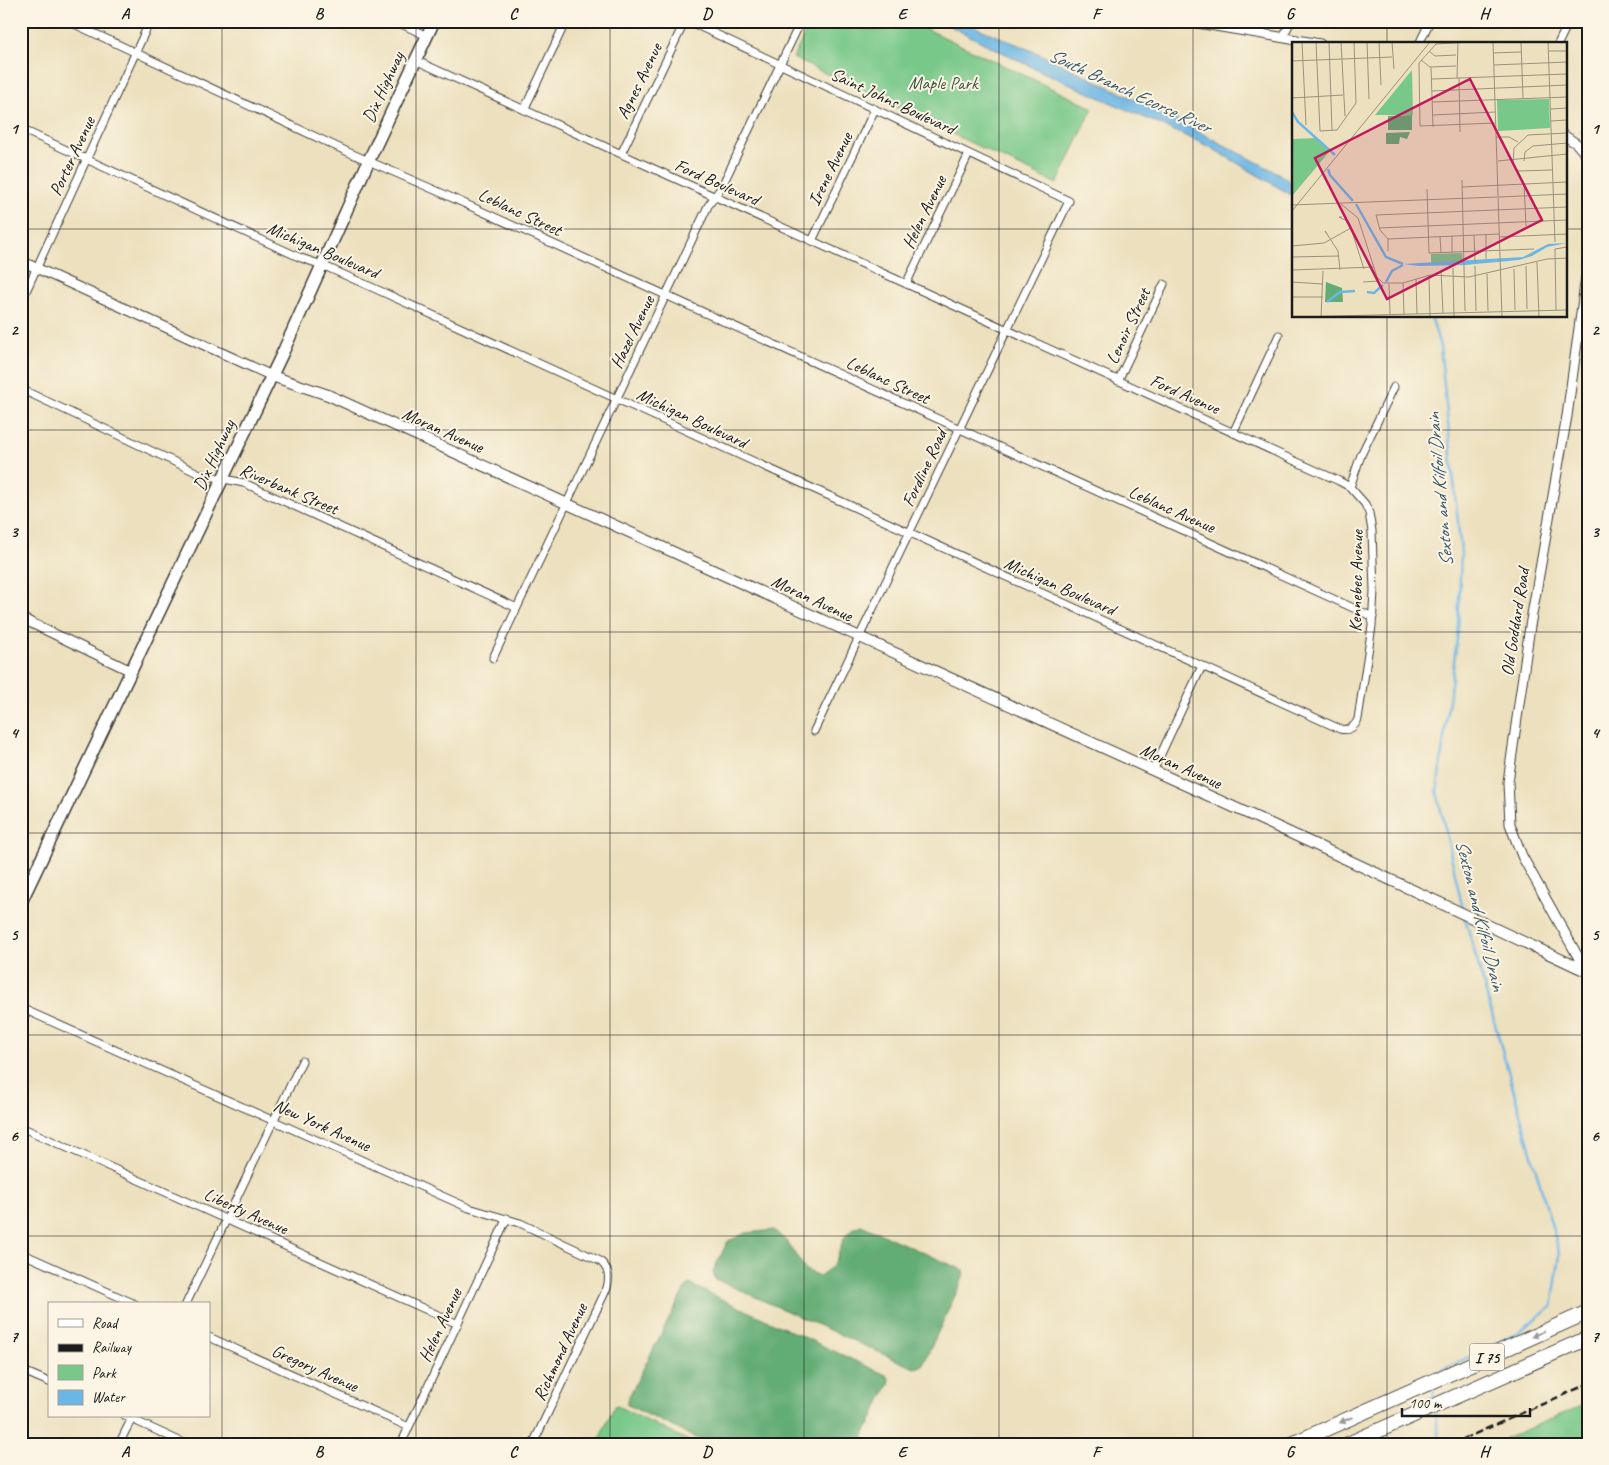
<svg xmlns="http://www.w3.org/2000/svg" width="1609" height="1465" font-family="Caveat,sans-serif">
	<rect width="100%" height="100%" fill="#fcf5e5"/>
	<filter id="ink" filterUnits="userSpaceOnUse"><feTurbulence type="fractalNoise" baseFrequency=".02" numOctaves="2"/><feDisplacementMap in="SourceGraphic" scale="10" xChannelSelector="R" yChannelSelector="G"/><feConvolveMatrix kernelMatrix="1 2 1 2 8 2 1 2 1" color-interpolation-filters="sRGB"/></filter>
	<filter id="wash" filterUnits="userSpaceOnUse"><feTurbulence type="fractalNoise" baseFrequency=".0096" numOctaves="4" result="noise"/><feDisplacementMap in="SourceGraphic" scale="20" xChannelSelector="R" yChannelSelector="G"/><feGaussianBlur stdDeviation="1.12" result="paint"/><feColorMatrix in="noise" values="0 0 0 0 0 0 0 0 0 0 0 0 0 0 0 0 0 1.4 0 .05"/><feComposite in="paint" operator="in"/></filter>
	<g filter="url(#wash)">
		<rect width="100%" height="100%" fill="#ece0be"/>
		<!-- green -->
		<path fill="#78c889" stroke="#4a7252" d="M811,21H910L1093,108L1057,184L793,58Z
			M1588,1403V1444H1493Z
			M615,1405L695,1444H597Z"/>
		<!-- forest -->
		<path fill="#62ac75" stroke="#3f6448" d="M861,1225L963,1270L964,1276L922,1367L914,1368L715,1279L713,1271L728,1241L746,1233L774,1230L786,1241L806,1270L819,1276C823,1273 829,1270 832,1266C844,1251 837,1233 861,1225Z
			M689,1284L888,1376L890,1382L860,1444H709L627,1405V1400L685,1288Z"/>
		<!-- water -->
		<path fill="#6cb6e5" stroke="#446980" d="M940,21H968L978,28L1042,55L1149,106L1278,173L1293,184V196L1210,147L1034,68Z"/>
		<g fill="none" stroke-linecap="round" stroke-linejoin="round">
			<!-- stream -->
			<path stroke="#6cb6e5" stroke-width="2.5" d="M1581,132L1588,129
				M1431,316L1440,346L1461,552L1458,631L1437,792L1463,910
				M1436,1373L1514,1335L1552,1307L1560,1255L1465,918
				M1433,1386L1434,1400
				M1435,1411L1440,1444"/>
		</g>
	</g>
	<g filter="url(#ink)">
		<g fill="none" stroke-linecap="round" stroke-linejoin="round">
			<defs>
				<path id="minor" d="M68,21L348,152L437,191L1373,617
					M395,21L427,36
					M688,21L1069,201L814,731
					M1283,37L1291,21
					M1419,44L1430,21
					M1558,44L1569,21
					M524,110L566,21
					M21,129L301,258L322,265L378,290L1340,729C1349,731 1355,727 1358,719L1372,626L1374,591L1372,531L1369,513L1365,504L1350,487L1339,481L415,60
					M621,154L685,21
					M812,241L875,109
					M906,284L969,154
					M21,302L150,21
					M1579,326L1588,328
					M1118,381L1164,284
					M21,389L200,474L244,483L517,608
					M1233,433L1279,335
					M1350,487L1361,455L1394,387
					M493,658L666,295L708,206L722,186L801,21
					M1153,771L1202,666
					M21,873L32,878
					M21,1008L469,1208L520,1223L600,1261C609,1269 610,1277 607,1288L533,1444
					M21,1127L458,1324
					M21,1253L135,1304
					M186,1304L302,1061
					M209,1337L409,1427
					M21,1370L49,1382
					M125,1416L186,1444
					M119,1444L133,1416
					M401,1444L507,1218"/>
				<path id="tertiary" d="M1186,21L1320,44
					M1565,136L1577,144L1588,157
					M21,261L272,376
					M21,618L131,671
					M1586,971L1522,856L1514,835L1510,824L1508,782L1530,626L1567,416L1588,262"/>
				<path id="secondary" d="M272,376L328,395L1273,825L1588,972"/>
				<path id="primary" d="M21,902L284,350L369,160L434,21"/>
				<path id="motorway" d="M1292,1444L1588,1312
					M1348,1444L1588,1338"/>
			</defs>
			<!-- minor casing -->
			<use href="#minor" stroke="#3b3934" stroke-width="9"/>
			<!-- tertiary casing -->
			<use href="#tertiary" stroke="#3b3934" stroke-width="11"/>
			<!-- secondary casing -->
			<use href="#secondary" stroke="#3b3934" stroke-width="12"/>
			<!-- primary casing -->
			<use href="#primary" stroke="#3b3934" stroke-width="14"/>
			<!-- motorway casing -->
			<use href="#motorway" stroke="#3b3934" stroke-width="16"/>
			<!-- minor -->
			<use href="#minor" stroke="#fff" stroke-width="7"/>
			<!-- tertiary -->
			<use href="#tertiary" stroke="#fff" stroke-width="9"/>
			<!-- secondary -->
			<use href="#secondary" stroke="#fff" stroke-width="10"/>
			<!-- primary -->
			<use href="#primary" stroke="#fff" stroke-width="11"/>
			<!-- motorway -->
			<use href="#motorway" stroke="#fff" stroke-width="14"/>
			<!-- rail -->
			<path stroke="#1c1c1c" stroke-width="2.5" stroke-dasharray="8 4" stroke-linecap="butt" d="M1452,1444L1588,1384"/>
		</g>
		<!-- one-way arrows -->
		<defs><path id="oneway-solid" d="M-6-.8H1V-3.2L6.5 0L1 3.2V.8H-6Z" transform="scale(1.25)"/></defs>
		<g fill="#999">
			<use href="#oneway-solid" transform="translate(1538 1334) rotate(156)"/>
			<use href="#oneway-solid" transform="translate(1346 1420) rotate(156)"/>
		</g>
	</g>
	<!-- grid -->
	<path fill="none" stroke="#1c1c1c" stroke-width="1" stroke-opacity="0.55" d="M222,21V1444M416,21V1444M610,21V1444M804,21V1444M999,21V1444M1193,21V1444M1387,21V44M21,229H1293M1565,229H1588M1387,316V1444M21,430H1588M21,632H1588M21,833H1588M21,1035H1588M21,1236H1588"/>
	<g text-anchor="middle" stroke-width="4" stroke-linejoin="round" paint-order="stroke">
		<!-- shield labels -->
		<rect fill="#fcf5e5" stroke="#5f5d58" stroke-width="1" x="1469.5" y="1343.5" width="35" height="27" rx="4"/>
		<g font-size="16" font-weight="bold" fill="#1c1c1c">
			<text x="1487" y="1363">I 75</text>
		</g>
		<!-- street labels -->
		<g font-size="18" fill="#1c1c1c" stroke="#fcf5e5">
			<text transform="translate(639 81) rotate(-64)" y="6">Agnes Avenue</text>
			<text transform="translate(383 87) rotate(-65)" y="6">Dix Highway</text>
			<text transform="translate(893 101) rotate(25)" y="6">Saint Johns Boulevard</text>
			<text transform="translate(72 156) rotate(-65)" y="6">Porter Avenue</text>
			<text transform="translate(830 169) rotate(-64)" y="6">Irene Avenue</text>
			<text transform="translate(717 182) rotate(24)" y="6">Ford Boulevard</text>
			<text transform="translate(520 212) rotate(25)" y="6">Leblanc Street</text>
			<text transform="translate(924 212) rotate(-64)" y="6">Helen Avenue</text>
			<text transform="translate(323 250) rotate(23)" y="6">Michigan Boulevard</text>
			<text transform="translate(1128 326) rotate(-65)" y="6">Lenoir Street</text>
			<text transform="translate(632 332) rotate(-64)" y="6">Hazel Avenue</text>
			<text transform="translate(888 380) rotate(25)" y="6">Leblanc Street</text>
			<text transform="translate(1185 394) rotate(24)" y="6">Ford Avenue</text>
			<text transform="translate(692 418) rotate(25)" y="6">Michigan Boulevard</text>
			<text transform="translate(443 430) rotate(24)" y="6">Moran Avenue</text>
			<text transform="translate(214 455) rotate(-65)" y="6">Dix Highway</text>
			<text transform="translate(924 468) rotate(-65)" y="6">Fordline Road</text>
			<text transform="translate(289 489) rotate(23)" y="6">Riverbank Street</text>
			<text transform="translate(1172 509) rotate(24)" y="6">Leblanc Avenue</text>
			<text transform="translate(1356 581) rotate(-89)" y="6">Kennebec Avenue</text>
			<text transform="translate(1060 586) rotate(24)" y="6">Michigan Boulevard</text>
			<text transform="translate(812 598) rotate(25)" y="6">Moran Avenue</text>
			<text transform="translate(1515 622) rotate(-81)" y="6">Old Goddard Road</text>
			<text transform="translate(1181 766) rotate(24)" y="6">Moran Avenue</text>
			<text transform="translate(322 1125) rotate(24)" y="6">New York Avenue</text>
			<text transform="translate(246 1211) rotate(24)" y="6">Liberty Avenue</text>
			<text transform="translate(440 1325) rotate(-65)" y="6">Helen Avenue</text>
			<text transform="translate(560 1352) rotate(-65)" y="6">Richmond Avenue</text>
			<text transform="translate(315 1368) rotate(24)" y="6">Gregory Avenue</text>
		</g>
		<!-- park labels -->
		<g font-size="18" fill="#3c5842" stroke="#fcf5e5">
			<text x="943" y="89">Maple Park</text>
		</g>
		<!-- water labels -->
		<g font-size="19" font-style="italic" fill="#3c5a6c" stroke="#fcf5e5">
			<text transform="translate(1130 90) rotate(25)" y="7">South Branch Ecorse River</text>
			<text transform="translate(1439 490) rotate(-95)" y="7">Sexton and Kilfoil Drain</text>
			<text transform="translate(1481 915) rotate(76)" y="7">Sexton and Kilfoil Drain</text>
		</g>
	</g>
	<!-- overview -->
	<g transform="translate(1292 42)">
		<rect width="275" height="275" fill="#ece0be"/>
		<path d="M120,28L121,73H83ZM257,57L258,86L206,89L205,58ZM23,96L38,109L0,154V97ZM170,211L171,220L139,221V212Z" fill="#78c889"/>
		<path d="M120,73V88H96V74ZM118,90L115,97L108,95L107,102H94V91ZM34,240L50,246L51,260H33Z" fill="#62ac75"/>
		<path d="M275,201L255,205L240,214L227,218L173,223L127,224L111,222L231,215L256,202Z" fill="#6cb6e5"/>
		<path fill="none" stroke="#6cb6e5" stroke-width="2.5" d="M0,70L6,80L43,113M36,127L38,133L61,159M64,162L94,215L111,222M94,240L100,229L111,223M75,250L82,251L91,243M35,260L48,250L63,249"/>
		<path fill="none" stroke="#99927d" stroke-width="1" d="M10,0L14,83M24,0L28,89L45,88L64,61L62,0M37,0L40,88M49,0L53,74M75,0L77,57M87,0L89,43M100,0L102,27M179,0L144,2L127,21L128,84L203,81M201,0L210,275M229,0L231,56M256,0L263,200M137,9L143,14L164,13M257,9H275M201,11L229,10M129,18L138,25L164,24M0,19L100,15M202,23L275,20M139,25L141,85M165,36L166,0M167,36L168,90M140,37L275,32M140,49L275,43M0,56L51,53M140,60L275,55M259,67L275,66M141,73L203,70M259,79L275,78M204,95H217L226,100M206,119L275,112M232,119L233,110L241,104L275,101M260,128L226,129L221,122L222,106L236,93L275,91M170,138L173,269M232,141L234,184M170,145L275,140M135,147L137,211L242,207M207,155L275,152M49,162L66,176L85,235L91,241H111L138,233L177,235L255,217L275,216M0,163L205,155M0,169L138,0M50,175H47L57,180L72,227M87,186L275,178M35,192L33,189L46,209L48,228M182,193L183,220M194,193V217M160,194V210M148,195L149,210M207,195L275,192M96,197L207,192M0,204L32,201L59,186M96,209V197L88,188L84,173L275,165M0,215L47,214M245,220L247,275M183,224L184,269M234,224L235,267M161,226L162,275M222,227L223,268M0,228L82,225M149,228L151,271M195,232L196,269M137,233L138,275M124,237L125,272M0,240L30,242M71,240L87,239M111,241L112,272M97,242L98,272M0,255H31M264,268L263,207L275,205M6,275L275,268M29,275L31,229"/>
		<path fill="#c2185b" fill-opacity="0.15" stroke="#c2185b" stroke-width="2.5" d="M178,37L250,178L95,257L23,116Z"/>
		<rect width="275" height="275" fill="none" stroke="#1c1c1c" stroke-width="2.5"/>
	</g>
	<!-- margin -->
	<rect width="1609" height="1465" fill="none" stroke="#fcf5e5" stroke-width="55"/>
	<!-- legend -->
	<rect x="48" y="1302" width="162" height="115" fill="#fcf5e5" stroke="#a29e95"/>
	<rect x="58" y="1319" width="25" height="8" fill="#ffffff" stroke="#a29e95"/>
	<text x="92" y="1328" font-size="15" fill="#1c1c1c">Road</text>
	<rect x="58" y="1344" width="25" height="8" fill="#1c1c1c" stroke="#a29e95"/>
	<text x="92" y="1352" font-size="15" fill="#1c1c1c">Railway</text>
	<rect x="58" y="1365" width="25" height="15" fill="#78c889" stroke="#a29e95"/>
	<text x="92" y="1378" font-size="15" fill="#1c1c1c">Park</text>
	<rect x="58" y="1390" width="25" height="15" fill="#6cb6e5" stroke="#a29e95"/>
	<text x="92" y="1402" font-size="15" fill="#1c1c1c">Water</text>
	<!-- scale -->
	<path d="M1402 1408v8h128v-8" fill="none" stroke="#1c1c1c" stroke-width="2.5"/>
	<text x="1409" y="1408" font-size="15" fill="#1c1c1c" stroke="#fcf5e5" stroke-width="4" paint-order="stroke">100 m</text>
	<rect x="28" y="28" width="1554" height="1410" fill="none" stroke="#1c1c1c" stroke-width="2"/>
	<g font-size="16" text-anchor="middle" font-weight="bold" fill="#1c1c1c">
		<text x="125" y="19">A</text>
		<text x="319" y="19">B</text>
		<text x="513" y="19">C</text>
		<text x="707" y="19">D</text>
		<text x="902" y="19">E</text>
		<text x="1096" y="19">F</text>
		<text x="1290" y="19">G</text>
		<text x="1484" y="19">H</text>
		<text x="14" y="134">1</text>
		<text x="1595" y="134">1</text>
		<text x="14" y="335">2</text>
		<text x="1595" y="335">2</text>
		<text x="14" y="537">3</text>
		<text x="1595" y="537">3</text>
		<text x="14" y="738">4</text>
		<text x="1595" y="738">4</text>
		<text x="14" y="940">5</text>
		<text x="1595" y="940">5</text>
		<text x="14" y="1141">6</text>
		<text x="1595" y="1141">6</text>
		<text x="14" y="1342">7</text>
		<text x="1595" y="1342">7</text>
		<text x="125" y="1457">A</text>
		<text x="319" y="1457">B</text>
		<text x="513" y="1457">C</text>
		<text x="707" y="1457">D</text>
		<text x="902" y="1457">E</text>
		<text x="1096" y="1457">F</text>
		<text x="1290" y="1457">G</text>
		<text x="1484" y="1457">H</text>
	</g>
</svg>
